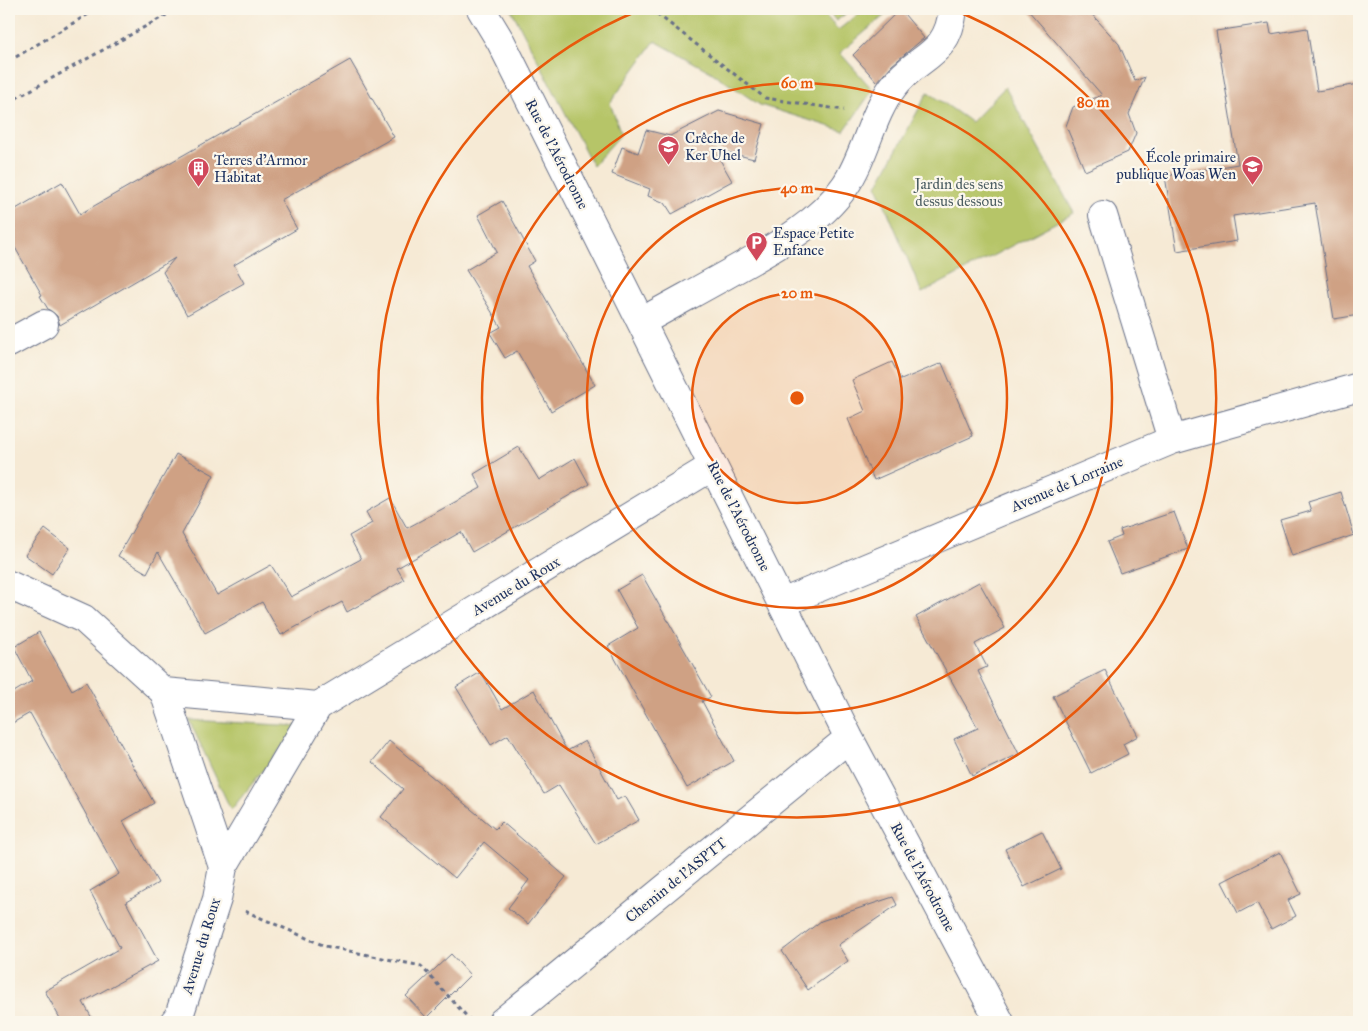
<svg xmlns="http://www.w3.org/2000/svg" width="1368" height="1031" font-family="'IM FELL Great Primer',serif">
	<rect width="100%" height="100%" fill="#fbf7ec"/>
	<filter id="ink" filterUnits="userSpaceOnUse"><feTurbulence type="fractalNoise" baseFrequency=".02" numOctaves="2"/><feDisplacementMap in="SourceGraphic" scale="10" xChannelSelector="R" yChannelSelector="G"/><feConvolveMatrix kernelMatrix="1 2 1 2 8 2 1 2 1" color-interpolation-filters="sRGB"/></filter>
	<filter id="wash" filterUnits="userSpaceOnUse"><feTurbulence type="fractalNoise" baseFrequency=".0096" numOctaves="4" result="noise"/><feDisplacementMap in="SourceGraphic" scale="20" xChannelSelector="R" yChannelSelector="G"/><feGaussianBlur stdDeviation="1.12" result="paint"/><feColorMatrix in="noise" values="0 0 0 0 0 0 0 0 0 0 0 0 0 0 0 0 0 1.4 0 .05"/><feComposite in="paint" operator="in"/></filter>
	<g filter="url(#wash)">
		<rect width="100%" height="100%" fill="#f6ead5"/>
		<!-- green -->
		<path fill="#b6c568" stroke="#687a63" d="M511,9H820L838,30L865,9H892L840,53L873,90L844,131L760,105L711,72L655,41L610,103L621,134L593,166Z
			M826,9H852L836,21Z
			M1005,87L1074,213L922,293L877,186L928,92L971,122Z
			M189,720L299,726L231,810Z"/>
		<g id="blocks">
			<!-- building -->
			<path fill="#cfa184" d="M900,9L924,38L892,65L877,82L853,55Z
				M1027,9H1087L1119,44L1135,81L1145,77L1129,114L1136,133L1128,152L1085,171L1066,126L1073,107L1102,95Z
				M1269,23L1271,34L1307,28L1317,91L1359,84V315L1334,319L1315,203L1233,216L1237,241L1177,251L1165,176L1238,164L1216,31Z
				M350,60L394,137L281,200L297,229L234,265L244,283L187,315L163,272L175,258L60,325L57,316L48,309L40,296L42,295L9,237V213L62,182L80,214Z
				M719,111L764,124L754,159L714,149L732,181L672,214L665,203L648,196L650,189L612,174L622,147L638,153L646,130L670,136Z
				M502,201L535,261L527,266L595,385L551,411L517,351L505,358L490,333L501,327L466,270L497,252L478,215Z
				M892,362L901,380L942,363L973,436L874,480L848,419L865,411L852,380Z
				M519,447L539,480L575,458L589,484L472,552L461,532L397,568L404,580L347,612L342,602L281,635L262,602L205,633L158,552L147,573L118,556L176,454L214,475L182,534L217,595L271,565L291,597L361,559L349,536L372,523L366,512L390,498L407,528L481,488L474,474Z
				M1341,492L1354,535L1292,556L1280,520L1311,511L1308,502Z
				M1174,512L1188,549L1120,573L1107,542L1122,536L1120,530Z
				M45,529L70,548L52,574L25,555Z
				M642,575L711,697L702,701L734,761L687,788L608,646L638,628L617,590Z
				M979,582L1005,628L975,644L987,667L978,671L1019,754L972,776L954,739L978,728L916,617Z
				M39,632L72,690L86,682L154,803L123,821L158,883L126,902L158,961L83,1002L94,1022H62L45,991L120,948L90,891L119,874L30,713L9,725V695L32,681L14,647Z
				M1105,670L1138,736L1123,744L1128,754L1091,773L1053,696Z
				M481,672L502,709L534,690L567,751L585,741L617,800L625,796L639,820L596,844L559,785L544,794L508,735L491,745L456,687Z
				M389,741L495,829L502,822L566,877L528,924L508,908L529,880L484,842L455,878L381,817L403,789L372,762Z
				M1042,831L1061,869L1024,887L1005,849Z
				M1280,852L1301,894L1288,900L1296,916L1271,929L1257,903L1238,913L1222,882Z
				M893,897L897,905L838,945L848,961L808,990L782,951L821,921Z
				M451,954L470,975L427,1018L406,996Z"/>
		</g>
	</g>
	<g filter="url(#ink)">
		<use href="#blocks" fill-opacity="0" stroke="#687088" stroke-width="1"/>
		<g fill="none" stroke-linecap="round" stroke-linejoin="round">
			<defs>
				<path id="minor" d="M481,9L501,42L849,738L1000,1022
					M1103,215L1172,440
					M641,322C671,305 701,289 731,272C772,249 818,225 845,186C865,157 871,116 893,87C917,55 948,58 953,9
					M9,343L44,324
					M9,585L84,619L164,692L223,867L217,899L179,1016L174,1022
					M782,603L1172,440L1359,387
					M164,692L318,706
					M223,867L318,706L713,466
					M502,1022L849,738"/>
			</defs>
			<!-- minor casing -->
			<use href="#minor" stroke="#687088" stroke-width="30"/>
			<!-- path -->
			<path stroke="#687088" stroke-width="3" stroke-dasharray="4 4" stroke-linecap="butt" d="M651,9L765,98L844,110
				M9,61L97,9
				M9,102L177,9
				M245,911L325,946L421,966L470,1020"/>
			<!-- minor -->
			<use href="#minor" stroke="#fff" stroke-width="28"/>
		</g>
	</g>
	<!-- distance rings -->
	<circle cx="797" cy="398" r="105" fill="#e8590c" fill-opacity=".12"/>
	<g fill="none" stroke="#e8590c" stroke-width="2.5">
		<circle cx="797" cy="398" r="105"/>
		<circle cx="797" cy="398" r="210"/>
		<circle cx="797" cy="398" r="315"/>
		<path d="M954 10A419 419 0 1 1 640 10"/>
	</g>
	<!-- icons -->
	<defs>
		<symbol id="school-pin" viewBox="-11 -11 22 30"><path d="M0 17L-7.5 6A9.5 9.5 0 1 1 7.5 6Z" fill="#d1495b" stroke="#fbf7ec"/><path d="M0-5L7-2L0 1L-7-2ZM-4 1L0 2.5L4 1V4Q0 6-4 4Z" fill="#fff"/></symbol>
		<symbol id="building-pin" viewBox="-11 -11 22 30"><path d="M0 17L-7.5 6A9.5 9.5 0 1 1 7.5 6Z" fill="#d1495b" stroke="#fbf7ec"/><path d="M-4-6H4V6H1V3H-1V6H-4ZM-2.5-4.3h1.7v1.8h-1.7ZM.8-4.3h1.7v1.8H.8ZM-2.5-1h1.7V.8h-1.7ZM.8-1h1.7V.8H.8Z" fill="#fff"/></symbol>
		<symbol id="parking-pin" viewBox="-11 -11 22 30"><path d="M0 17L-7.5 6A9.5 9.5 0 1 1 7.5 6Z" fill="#d1495b" stroke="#fbf7ec"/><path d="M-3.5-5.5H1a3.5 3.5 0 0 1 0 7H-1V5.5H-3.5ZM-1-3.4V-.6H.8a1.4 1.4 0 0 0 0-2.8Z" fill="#fff"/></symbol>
	</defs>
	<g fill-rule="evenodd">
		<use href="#school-pin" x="656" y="134" width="25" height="34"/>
		<use href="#school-pin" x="1240" y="154" width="25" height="34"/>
		<use href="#building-pin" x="186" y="156" width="25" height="34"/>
		<use href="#parking-pin" x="744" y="230" width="25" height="34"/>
	</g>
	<g text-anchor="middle" stroke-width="4.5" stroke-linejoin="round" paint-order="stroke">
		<!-- poi labels -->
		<g font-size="15" fill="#1b2f5e" stroke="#fbf7ec" text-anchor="start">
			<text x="685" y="143">Crêche de<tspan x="685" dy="17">Ker Uhel</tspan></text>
			<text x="1236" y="162" text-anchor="end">École primaire<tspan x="1236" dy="17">publique Woas Wen</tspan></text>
			<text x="214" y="165">Terres d'Armor<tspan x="214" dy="17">Habitat</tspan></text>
			<text x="773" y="238">Espace Petite<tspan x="773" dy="17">Enfance</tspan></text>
		</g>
		<!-- street labels -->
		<g font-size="15" fill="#1b2f5e" stroke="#fbf7ec">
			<text transform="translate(557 154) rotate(63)" y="5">Rue de l'Aérodrome</text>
			<text transform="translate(1067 484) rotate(-23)" y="5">Avenue de Lorraine</text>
			<text transform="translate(739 516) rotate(63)" y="5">Rue de l'Aérodrome</text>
			<text transform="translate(516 586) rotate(-31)" y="5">Avenue du Roux</text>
			<text transform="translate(923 877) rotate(62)" y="5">Rue de l'Aérodrome</text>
			<text transform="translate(676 880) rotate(-39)" y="5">Chemin de l'ASPTT</text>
			<text transform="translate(201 946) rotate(-73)" y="5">Avenue du Roux</text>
		</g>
		<!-- park labels -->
		<g font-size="15" fill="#4a5c61" stroke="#fbf7ec">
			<text x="959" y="189">Jardin des sens<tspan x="959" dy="17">dessus dessous</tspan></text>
		</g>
	</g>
	<circle cx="797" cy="398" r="8" fill="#e8590c" stroke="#fbf7ec" stroke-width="2.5"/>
	<g font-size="15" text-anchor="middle" font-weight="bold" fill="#e8590c" stroke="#fbf7ec" stroke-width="4.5" stroke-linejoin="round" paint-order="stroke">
		<text x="797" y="88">60 m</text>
		<text x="1093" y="107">80 m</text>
		<text x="797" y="193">40 m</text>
		<text x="797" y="298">20 m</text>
	</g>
	<!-- margin -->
	<rect width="1368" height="1031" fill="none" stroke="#fbf7ec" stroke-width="30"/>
</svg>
